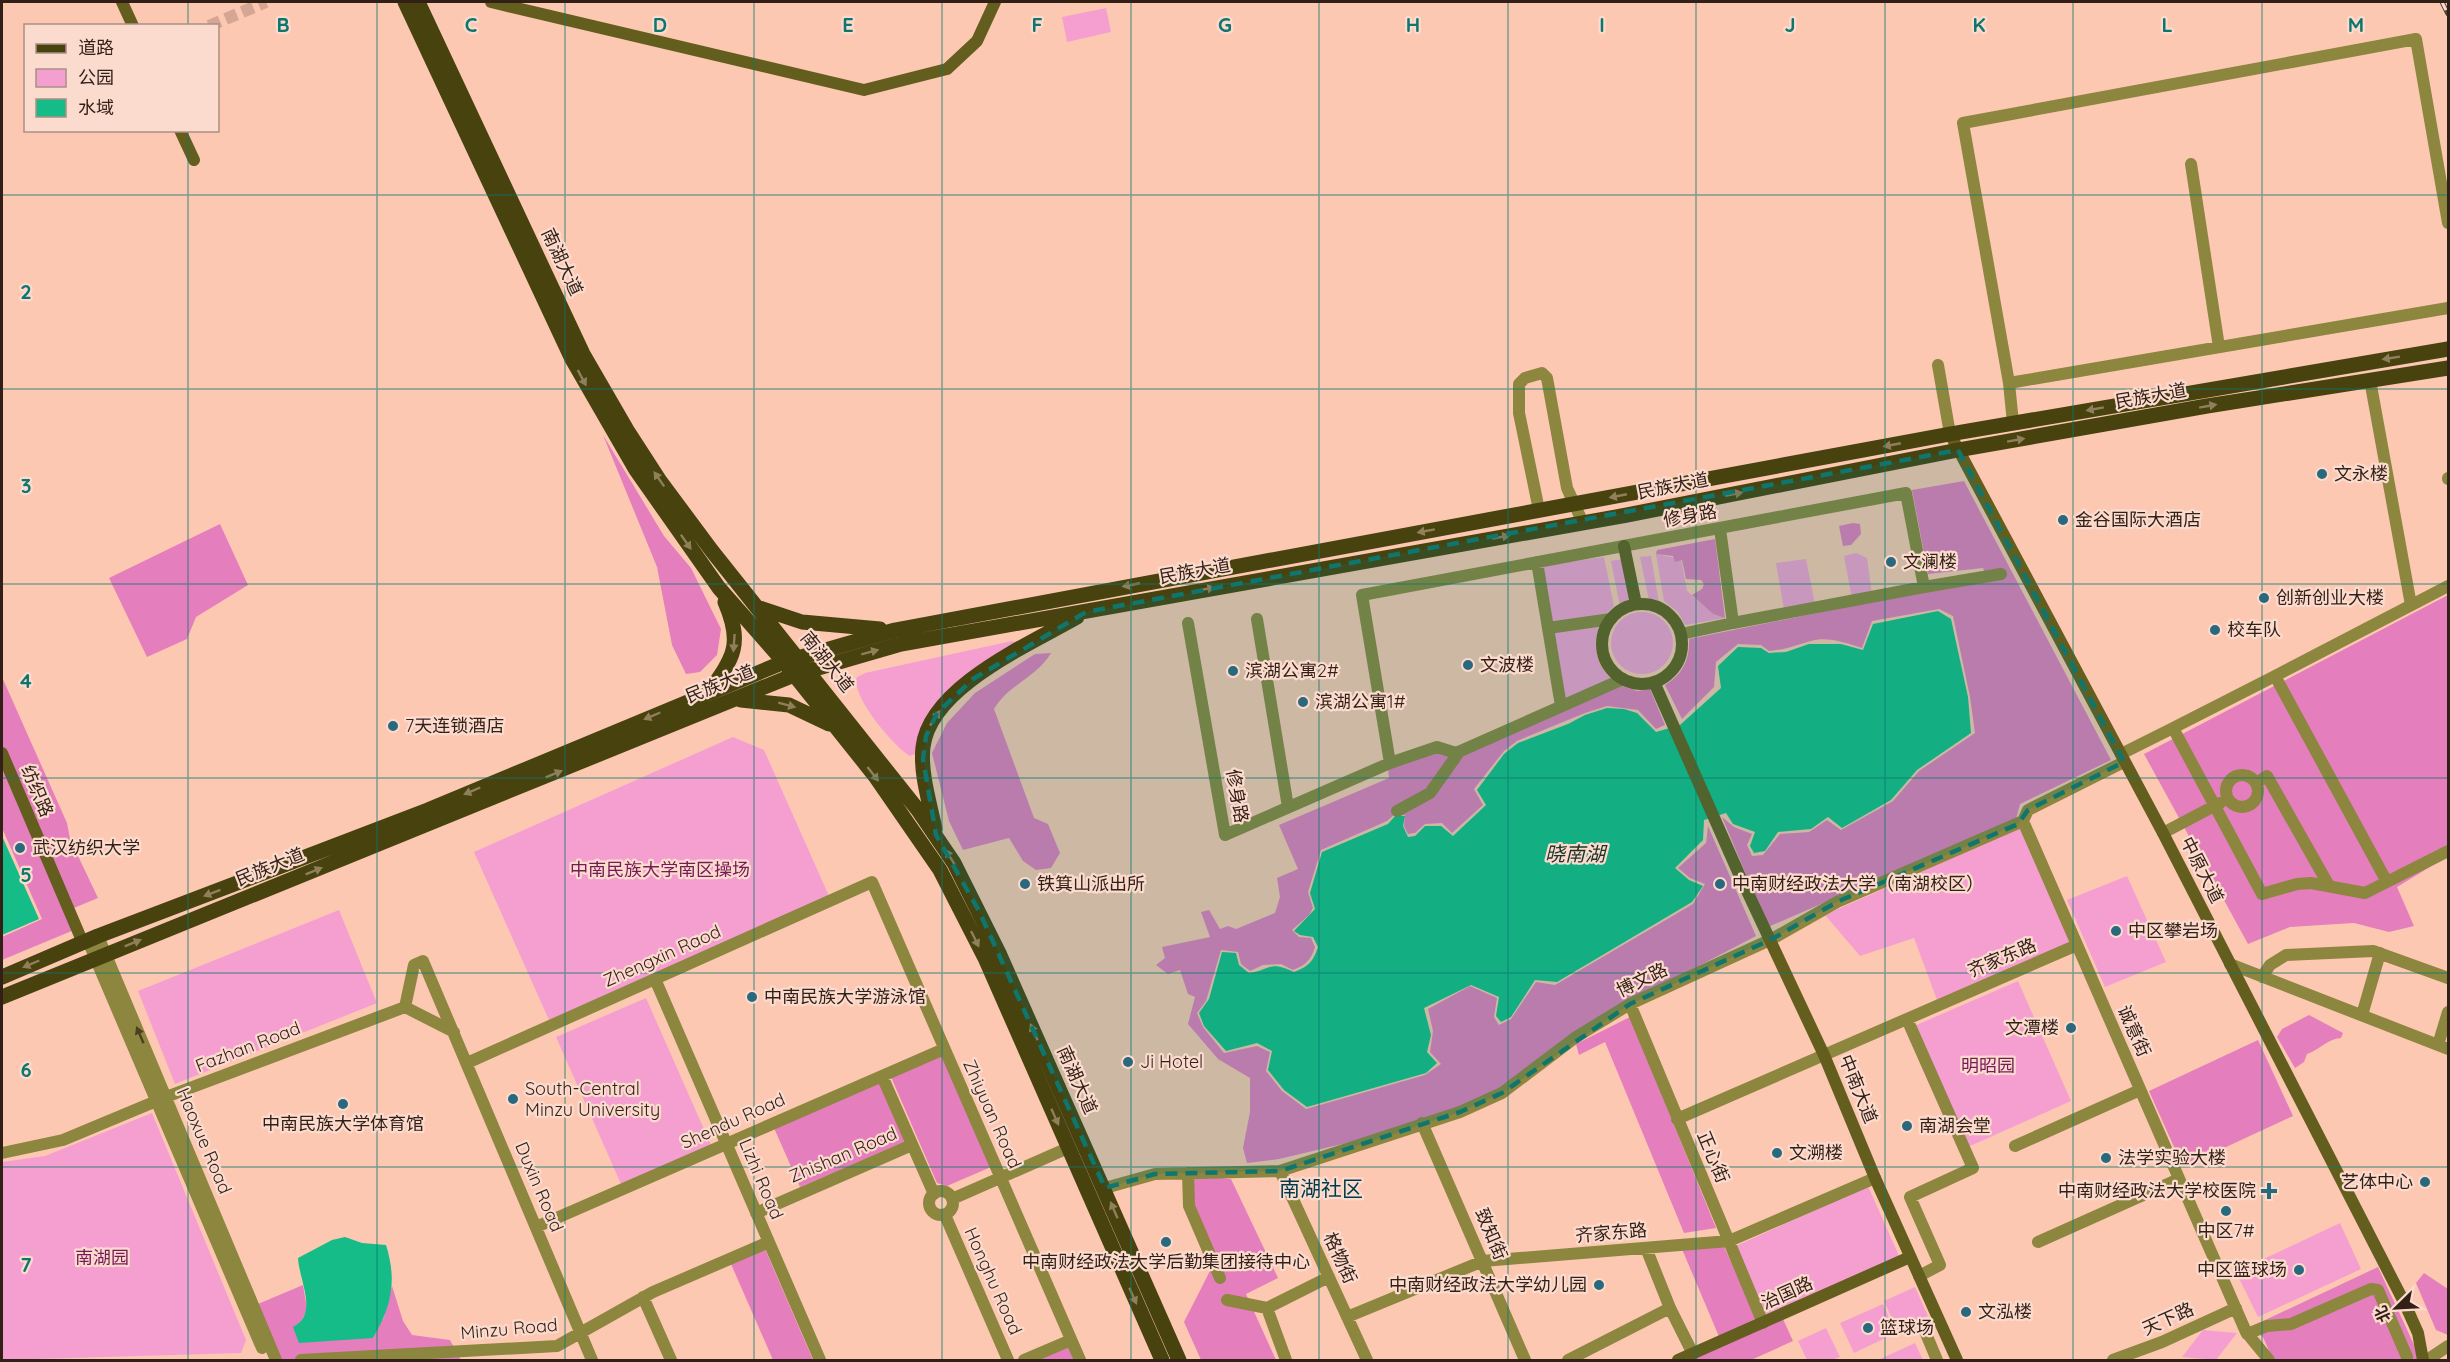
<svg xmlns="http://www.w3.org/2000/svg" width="2450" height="1362" font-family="Quicksand,'Noto Sans SC',sans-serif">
	<rect width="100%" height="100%" fill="#fdc8b2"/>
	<!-- green -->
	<path fill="#f59fd1" d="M1106,8L1111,32L1067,42L1062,17Z
		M1856,553L1867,558L1872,595L1852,598L1844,556Z
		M1656,554L1681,559L1687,591L1713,614L1725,618L1685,625L1678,612L1664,601Z
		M1651,556L1659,603L1649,600L1640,557Z
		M1604,557L1614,606L1604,616L1551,624L1541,566Z
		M1624,559L1631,602L1620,607L1611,561Z
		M1806,559L1815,605L1784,609L1776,563Z
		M1611 643a31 31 0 1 1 62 0a31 31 0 1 1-62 0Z
		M1599,626C1592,645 1596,666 1612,679L1563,701L1552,631Z
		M1012,641L1016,642C967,676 929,691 915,754L910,756C894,747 850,695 857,677L865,673Z
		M733,737L764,750L829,896L549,1020L474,852Z
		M2020,828L2071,943L1937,1000L1914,938L1860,956L1825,915Z
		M2127,876L2166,962L2105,987L2067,900Z
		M339,910L377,1003L175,1084L138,991Z
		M2018,981L2071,1101L1959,1151L1905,1030Z
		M646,998L711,1145L621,1184L556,1037Z
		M152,1113L246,1340L241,1353L2,1360V1162L45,1156Z
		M1868,1186L1903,1265L1770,1325L1736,1246Z
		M2340,1223L2361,1269L2258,1317L2236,1272Z
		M1915,1287L1928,1316L1897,1330L1884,1301Z
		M1883,1304L1896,1333L1854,1353L1840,1323Z
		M1826,1328L1840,1357L1832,1360H1807L1798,1341Z
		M2203,1330L2237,1333L2216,1360L2182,1357Z
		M1915,1343L1923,1360H1878Z"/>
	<!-- forest -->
	<path fill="#e57ebd" d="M603,435L664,536L691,568L721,629L717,655L700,672L686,674L672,645L657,567Z
		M1964,481L2111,760L2020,804L2016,819L1768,927L1722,817L1734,827L1752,834L1747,845L1752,856L1763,855L1780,834L1809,832L1827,820L1841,830L1893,801L1919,771L1975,733L1970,697L1953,616L1939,609L1872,621L1862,648C1846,643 1827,636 1811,641C1796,645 1785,650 1769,651L1761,645L1738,644L1716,662L1714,687L1682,719L1665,685C1683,674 1690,659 1689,639L1930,590L1988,582L1983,568L1928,574L1912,490Z
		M1853,523L1860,524L1861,534L1851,545L1843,546L1839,526Z
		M220,524L248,585L196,617L187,639L147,657L109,578Z
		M1715,539L1725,618L1713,614L1692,595L1702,589L1704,584L1701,580L1686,579L1682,560L1675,562L1673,556L1656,554L1657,550Z
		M2448,595V856L2397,887L2414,926L2389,932L2354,923L2290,927L2248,944L2144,754Z
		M1051,653C1037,677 1008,685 994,709L1034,818L1048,824L1060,853L1051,868L1036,870L1023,861L1009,838L963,850L949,821L932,753L947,723L975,693L1035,654Z
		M2,677L67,823L70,839L98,898L69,910L2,753Z
		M1619,685L1637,691L1650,689L1665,725L1656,729L1638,710L1607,706L1585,713L1517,741L1504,751L1474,789L1483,805L1452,833L1442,823L1425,824L1415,833L1408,834L1404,826L1405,815H1394L1387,821L1321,850L1308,892L1313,908L1309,915L1292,930L1299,937L1311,938L1315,947C1311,960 1306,965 1293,970L1281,964L1263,965L1250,971L1241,964L1238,952L1221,950L1206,1001L1197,1013L1203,1027L1224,1053L1257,1046L1270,1052L1266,1071L1282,1091L1306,1109L1425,1075L1441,1064L1430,1052L1433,1031L1428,1009L1470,986L1497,998L1494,1017L1499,1025L1511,1019L1536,982L1555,985L1693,904L1705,884L1690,878L1678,868L1706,843L1708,826L1756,936L1624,1005L1498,1090L1458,1108L1355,1141L1279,1159L1247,1163L1243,1148L1250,1112V1078L1218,1059L1188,1024L1195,997L1188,994L1180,970L1168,974L1156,965L1165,958L1162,947L1210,937L1201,912L1209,910L1220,929L1228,926L1236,929L1275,913L1280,897L1277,878L1298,869L1279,825L1389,778L1388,768L1435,751L1457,755Z
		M2,766L74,930L2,960V937L42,919L2,828Z
		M2309,1015L2343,1033L2341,1038C2327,1039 2321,1049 2307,1054L2304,1062L2295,1068L2277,1037L2282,1029Z
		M1630,1017L1716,1228L1684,1233L1605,1042L1579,1055L1576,1044Z
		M2258,1040L2293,1116L2183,1167L2149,1091Z
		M942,1055L991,1167L947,1186L937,1183L891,1077Z
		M880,1082L906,1142L800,1187L774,1128Z
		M1186,1174L1231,1179L1278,1278L1246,1294L1276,1360H1201L1184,1322L1216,1259L1189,1206Z
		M1720,1238L1759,1322L1720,1339L1679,1242Z
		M765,1249L813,1360H773L731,1264Z
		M2378,1267L2416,1349L2418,1360H2273L2263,1337L2250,1327Z
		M2424,1273L2448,1289V1335L2436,1330L2416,1283Z
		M303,1285L307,1309L301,1322L373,1338L384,1317L392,1286L403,1321L412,1335L450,1340L461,1360H281L258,1304Z
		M1783,1319L1793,1341L1751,1360H1689Z
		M1068,1346L1074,1360H1035Z"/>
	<!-- water -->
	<path fill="#15bc87" d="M1938,611L1951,619L1968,697L1971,733L1917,770L1891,800L1842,828L1828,817L1811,829L1778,832L1765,851L1754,853L1750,846L1755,832L1733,824L1726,813L1704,820L1703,840L1675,868L1689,880L1703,886L1692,902L1557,982L1535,980L1511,1017L1501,1022L1496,1016L1499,997L1471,985L1424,1008L1431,1035L1427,1052L1437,1063L1426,1073L1307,1107L1284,1090L1268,1070L1272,1051L1257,1043L1226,1051L1204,1026L1199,1013L1209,999L1222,952L1236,953L1239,965L1249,973C1271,970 1268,960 1294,972C1308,967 1313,962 1318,947L1313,937L1300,935L1294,931L1315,909L1310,893L1322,852L1388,824L1396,815L1405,816L1403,826L1408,837L1415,836L1425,826H1441L1453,836L1486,805L1477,790L1504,754L1518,743L1568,724L1585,715L1607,708L1624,709L1637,713L1656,732L1680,725L1721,688L1718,666L1738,647L1761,648L1769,653L1786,652L1809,644H1841L1863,650L1873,624Z
		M2,836L39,919L2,935Z
		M345,1237L362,1243L386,1245C397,1280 392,1306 373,1338L299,1343L293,1327C319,1314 299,1280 298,1258L332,1240Z"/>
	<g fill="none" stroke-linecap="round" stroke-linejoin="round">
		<!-- street-tunnel -->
		<path stroke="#d4a693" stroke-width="12" stroke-dasharray="12 6" stroke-linecap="butt" d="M209,26L266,2"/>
		<!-- street -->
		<path stroke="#8c863f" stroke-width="12" d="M2191,164L2219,347
			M1938,365L1950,434
			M2370,380L2411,605
			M2009,383L2448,308
			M2013,423L2009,383L1963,123L2416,39L2448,223
			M2448,478V479
			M1539,510L1519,413V384L1525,378L1542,373L1547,378L1567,488L1583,523
			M1537,562L1561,706
			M1924,587L2001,574
			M1257,619L1288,807
			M1188,623L1225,835L1390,763L1437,747L1456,753L1623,679
			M1548,628L1611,619
			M1681,634L1733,623L1720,529
			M2275,676L2448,586
			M2121,754L2173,728
			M2124,762L2028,810L2023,821L2246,1332L2269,1360
			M1390,763L1362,595L1906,493L1924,587L1733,623
			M2226 791a16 16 0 1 1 32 0a16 16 0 1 1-32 0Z
			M2256,783L2267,776L2328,884
			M1397,811L1430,793L1457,755
			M2163,833L2220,803
			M2387,882L2275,676L2173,728L2262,894L2297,884L2311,883L2365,893L2448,851
			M98,936L276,1360
			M88,941L262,1348
			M2230,964L2448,1049
			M2262,977L2270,965L2286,955L2373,951L2448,978
			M655,979L820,1360
			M1630,1004L1763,1323
			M405,1007L414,965L423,961L592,1360
			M405,1007L454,1032
			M2362,1015L2380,953
			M1907,1019L1973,1168L1910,1197L1940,1265L1919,1276
			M2438,1045L2448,1012
			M467,1063L872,882L1080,1360
			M882,1076L934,1194
			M1677,1119L2077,945
			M1422,1123L1525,1360
			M2015,1146L2140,1090
			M2,1153L63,1140L166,1097L405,1007
			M1280,1171L1367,1360
			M1188,1173L1189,1206L1220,1278
			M1105,1188L1155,1174L1280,1171L1460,1112L1502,1093L1576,1037L1630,1004L1772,939L1837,902L2023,821
			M929 1203a12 12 0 1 1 24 0a12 12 0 1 1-24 0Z
			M952,1199L1068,1148
			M756,1213L912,1145
			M945,1215L1008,1360
			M536,1227L944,1049
			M2038,1242L2179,1179
			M1646,1248L1670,1308L1693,1354
			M643,1297L671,1360
			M1227,1300L1267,1308L1329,1277
			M1267,1308L1286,1360
			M1347,1317L1483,1261L1729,1241L1875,1178
			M1924,1329L1937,1360
			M2247,1334L2267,1326L2291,1324L2371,1289L2378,1290L2407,1357
			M301,1360L557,1346L653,1292L769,1242
			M1024,1360L1071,1340
			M1568,1360L1670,1308
			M2113,1360L2162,1342L2236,1308
			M2427,1360L2448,1346"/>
		<!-- secondary -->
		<path stroke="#645e1e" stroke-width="12" d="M122,2L133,26
			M491,2L864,90L947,69L977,41L995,2
			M180,130L194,160
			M1950,434L2163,833L2405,1304L2418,1333L2423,1360
			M1624,546L1636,604
			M1602 644a40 40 0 1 1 80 0a40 40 0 1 1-80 0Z
			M1654,682L1739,874L1824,1055L1875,1178L1957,1360
			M2,753L83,943
			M1678,1360L1910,1257"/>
		<!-- primary -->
		<path stroke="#47420e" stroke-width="15" d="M405,2L572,359L636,470L719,588L784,662L875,776L940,870L985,958L1162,1360
			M418,2L583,354L627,430L660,481L712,551L918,810L954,863L999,953L1179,1360
			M760,608L802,622L880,629
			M709,692C734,657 743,644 725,602
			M741,700L789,705L829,724
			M935,829C930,804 920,773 923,747C930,687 1030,644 1077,617
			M2,977L98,936L428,810L784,662L895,630L1950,434L2448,349
			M2,997L794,675L901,644L1627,515L1958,450L2207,406L2448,368"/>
		<defs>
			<path id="rail" d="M2442,2L2448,14"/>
		</defs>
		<!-- rail casing -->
		<use href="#rail" stroke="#573e32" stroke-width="5"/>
		<!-- rail -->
		<use href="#rail" stroke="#fbdbce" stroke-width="3" stroke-dasharray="9" stroke-linecap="butt"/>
	</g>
	<!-- one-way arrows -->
	<defs><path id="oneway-solid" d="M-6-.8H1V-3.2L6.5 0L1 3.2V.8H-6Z" transform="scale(1.5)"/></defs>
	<g fill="#8f7f5b">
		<use href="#oneway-solid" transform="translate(2391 358) rotate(171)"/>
		<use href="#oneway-solid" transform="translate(582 378) rotate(62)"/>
		<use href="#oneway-solid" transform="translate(2208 406) rotate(-10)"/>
		<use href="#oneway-solid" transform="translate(2095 409) rotate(170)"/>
		<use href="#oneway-solid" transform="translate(2016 440) rotate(-10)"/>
		<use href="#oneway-solid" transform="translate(1892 445) rotate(169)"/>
		<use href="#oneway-solid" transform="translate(659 479) rotate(-125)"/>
		<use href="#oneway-solid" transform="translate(1734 494) rotate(-11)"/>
		<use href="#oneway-solid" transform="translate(1618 496) rotate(169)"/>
		<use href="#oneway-solid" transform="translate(1426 531) rotate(170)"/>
		<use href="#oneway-solid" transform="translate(1501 537) rotate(-10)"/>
		<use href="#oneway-solid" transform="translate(686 542) rotate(55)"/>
		<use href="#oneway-solid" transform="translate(1131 585) rotate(169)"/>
		<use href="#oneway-solid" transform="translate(1206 589) rotate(-10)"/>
		<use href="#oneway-solid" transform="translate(734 643) rotate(94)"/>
		<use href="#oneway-solid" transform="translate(870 652) rotate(-15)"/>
		<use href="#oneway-solid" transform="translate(787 705) rotate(15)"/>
		<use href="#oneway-solid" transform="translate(652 716) rotate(157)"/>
		<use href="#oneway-solid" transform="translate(935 718) rotate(-57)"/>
		<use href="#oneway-solid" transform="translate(554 774) rotate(-22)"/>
		<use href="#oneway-solid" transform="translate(873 774) rotate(52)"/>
		<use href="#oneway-solid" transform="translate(472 791) rotate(157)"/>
		<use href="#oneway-solid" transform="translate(950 857) rotate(-122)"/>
		<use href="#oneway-solid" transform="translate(314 871) rotate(-22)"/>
		<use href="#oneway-solid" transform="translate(212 893) rotate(159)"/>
		<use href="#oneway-solid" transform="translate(975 939) rotate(64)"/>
		<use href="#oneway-solid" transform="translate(133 943) rotate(-22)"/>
		<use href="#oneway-solid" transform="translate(31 964) rotate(157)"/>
		<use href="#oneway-solid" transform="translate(1034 1032) rotate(-114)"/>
		<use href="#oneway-solid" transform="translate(1055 1117) rotate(66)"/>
		<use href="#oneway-solid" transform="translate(1114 1210) rotate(-113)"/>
		<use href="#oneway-solid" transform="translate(1133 1296) rotate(66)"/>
	</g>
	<use fill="#4d3e22" href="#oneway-solid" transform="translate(140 1035) rotate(-113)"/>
	<!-- marked area -->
	<path fill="#0f766e" fill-opacity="0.2" stroke="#0f766e" stroke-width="4.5" stroke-dasharray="12 8" stroke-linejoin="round" d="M1958,450L2124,762L2028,810L2018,824L1837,902L1772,939L1630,1004L1502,1093L1460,1112L1280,1171L1155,1174L1105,1188L979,911L936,835L923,759L926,736L937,713L973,679L1086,612Z"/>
	<!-- grid -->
	<path fill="none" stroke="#0f766e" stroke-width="1.5" stroke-opacity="0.55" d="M188,2V26M377,2V1360M565,2V1360M754,2V1360M942,2V1360M1131,2V1360M1319,2V1360M1508,2V1360M1696,2V1360M1885,2V1360M2073,2V1360M2262,2V1360M188,130V1360M2,195H2448M2,389H2448M2,584H2448M2,778H2448M2,973H2448M2,1167H2448"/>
	<!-- markers -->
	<g fill="#29687d" stroke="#fbdbce" stroke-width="2">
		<circle cx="2322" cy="474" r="6"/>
		<circle cx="2063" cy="520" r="6"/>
		<circle cx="1891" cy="562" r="6"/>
		<circle cx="2264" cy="598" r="6"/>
		<circle cx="2215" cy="630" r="6"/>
		<circle cx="1468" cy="665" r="6"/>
		<circle cx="1233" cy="671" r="6"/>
		<circle cx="1303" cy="702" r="6"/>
		<circle cx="393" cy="726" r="6"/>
		<circle cx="20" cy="848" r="6"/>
		<circle cx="1025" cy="884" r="6"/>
		<circle cx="1720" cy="884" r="6"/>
		<circle cx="2116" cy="931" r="6"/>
		<circle cx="752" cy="997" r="6"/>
		<circle cx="2071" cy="1028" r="6"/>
		<circle cx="1128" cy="1062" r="6"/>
		<circle cx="513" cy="1099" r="6"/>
		<circle cx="343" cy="1104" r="6"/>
		<circle cx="1907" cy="1126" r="6"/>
		<circle cx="1777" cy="1153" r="6"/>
		<circle cx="2106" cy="1158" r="6"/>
		<circle cx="2425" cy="1182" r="6"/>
		<path d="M2266 1182h6v6h6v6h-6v6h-6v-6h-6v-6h6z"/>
		<circle cx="2226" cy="1211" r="6"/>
		<circle cx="1166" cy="1242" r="6"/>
		<circle cx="2299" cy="1270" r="6"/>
		<circle cx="1599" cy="1285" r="6"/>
		<circle cx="1966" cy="1312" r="6"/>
		<circle cx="1868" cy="1328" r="6"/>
	</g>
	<g text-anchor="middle" stroke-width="4.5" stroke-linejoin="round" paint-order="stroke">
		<!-- street labels -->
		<g font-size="18" fill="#321f16" stroke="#fbdbce">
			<text transform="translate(562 262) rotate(65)" y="6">南湖大道</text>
			<text transform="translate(2151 396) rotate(-10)" y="6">民族大道</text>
			<text transform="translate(1673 486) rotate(-11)" y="6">民族大道</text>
			<text transform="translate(1690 516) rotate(-10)" y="6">修身路</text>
			<text transform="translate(1195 571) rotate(-10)" y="6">民族大道</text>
			<text transform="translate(827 662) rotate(51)" y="6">南湖大道</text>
			<text transform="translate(720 684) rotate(-22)" y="6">民族大道</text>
			<text transform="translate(37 791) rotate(67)" y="6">纺织路</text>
			<text transform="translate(1237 796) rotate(80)" y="6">修身路</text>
			<text transform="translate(270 867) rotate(-22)" y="6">民族大道</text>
			<text transform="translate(2202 870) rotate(63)" y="6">中原大道</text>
			<text transform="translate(662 956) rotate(-24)" y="6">Zhengxin Raod</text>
			<text transform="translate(2002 958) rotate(-23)" y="6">齐家东路</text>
			<text transform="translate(1642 980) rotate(-26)" y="6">博文路</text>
			<text transform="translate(2134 1031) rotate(66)" y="6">诚意街</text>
			<text transform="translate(248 1047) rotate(-21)" y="6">Fazhan Road</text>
			<text transform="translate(1077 1080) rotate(66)" y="6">南湖大道</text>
			<text transform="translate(1858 1089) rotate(68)" y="6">中南大道</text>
			<text transform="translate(992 1114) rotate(66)" y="6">Zhiyuan Road</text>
			<text transform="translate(733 1121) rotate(-24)" y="6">Shendu Road</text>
			<text transform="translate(204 1141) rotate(67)" y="6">Haoxue Road</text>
			<text transform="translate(843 1155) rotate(-23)" y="6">Zhishan Road</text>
			<text transform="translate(1713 1157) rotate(67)" y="6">正心街</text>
			<text transform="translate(761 1179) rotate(67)" y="6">Lizhi Road</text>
			<text transform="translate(539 1187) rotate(67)" y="6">Duxin Road</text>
			<text transform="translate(1611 1233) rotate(-5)" y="6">齐家东路</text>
			<text transform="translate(1491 1234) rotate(67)" y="6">致知街</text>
			<text transform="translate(1340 1258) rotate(65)" y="6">格物街</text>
			<text transform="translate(993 1281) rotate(66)" y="6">Honghu Road</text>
			<text transform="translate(1787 1293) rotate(-24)" y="6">治国路</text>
			<text transform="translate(2168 1319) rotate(-24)" y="6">天下路</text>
			<text transform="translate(509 1329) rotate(-5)" y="6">Minzu Road</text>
		</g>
		<!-- poi labels -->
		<g font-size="18" fill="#321f16" stroke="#fbdbce" text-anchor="start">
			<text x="2334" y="480">文永楼</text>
			<text x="2075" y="526">金谷国际大酒店</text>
			<text x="1903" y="568">文澜楼</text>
			<text x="2276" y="604">创新创业大楼</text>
			<text x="2227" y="636">校车队</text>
			<text x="1480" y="671">文波楼</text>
			<text x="1245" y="677">滨湖公寓2#</text>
			<text x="1315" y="708">滨湖公寓1#</text>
			<text x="405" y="732">7天连锁酒店</text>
			<text x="32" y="854">武汉纺织大学</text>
			<text x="1037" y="890">铁箕山派出所</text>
			<text x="1732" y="890">中南财经政法大学（南湖校区）</text>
			<text x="2128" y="937">中区攀岩场</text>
			<text x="764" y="1003">中南民族大学游泳馆</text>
			<text x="2059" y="1034" text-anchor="end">文潭楼</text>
			<text x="1140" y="1068">Ji Hotel</text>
			<text x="525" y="1095">South-Central<tspan x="525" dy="21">Minzu University</tspan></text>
			<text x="343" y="1130" text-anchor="middle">中南民族大学体育馆</text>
			<text x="1919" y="1132">南湖会堂</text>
			<text x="1789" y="1159">文溯楼</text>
			<text x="2118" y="1164">法学实验大楼</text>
			<text x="2413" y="1188" text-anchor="end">艺体中心</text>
			<text x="2256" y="1197" text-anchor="end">中南财经政法大学校医院</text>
			<text x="2226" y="1237" text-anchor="middle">中区7#</text>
			<text x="1166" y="1268" text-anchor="middle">中南财经政法大学后勤集团接待中心</text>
			<text x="2287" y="1276" text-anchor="end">中区篮球场</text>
			<text x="1587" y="1291" text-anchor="end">中南财经政法大学幼儿园</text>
			<text x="1978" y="1318">文泓楼</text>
			<text x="1880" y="1334">篮球场</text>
		</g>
		<!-- park labels -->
		<g font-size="18" fill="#761a58" stroke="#fbdbce">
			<text x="660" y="876">中南民族大学南区操场</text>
			<text x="1988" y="1072">明昭园</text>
			<text x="102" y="1264">南湖园</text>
		</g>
		<!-- water labels -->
		<g font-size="20" font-style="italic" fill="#1b3228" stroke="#fbdbce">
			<text x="1575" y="861">晓南湖</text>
		</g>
		<!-- quarter labels -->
		<g font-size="21" fill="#00394a" stroke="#fbdbce">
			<text x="1321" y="1196">南湖社区</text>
		</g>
	</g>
	<g font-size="20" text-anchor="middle" font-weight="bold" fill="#0f766e" stroke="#fbdbce" stroke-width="4.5" stroke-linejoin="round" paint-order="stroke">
		<text x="283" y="32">B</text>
		<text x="471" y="32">C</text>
		<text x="660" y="32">D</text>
		<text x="848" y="32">E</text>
		<text x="1037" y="32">F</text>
		<text x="1225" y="32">G</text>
		<text x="1413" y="32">H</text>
		<text x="1602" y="32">I</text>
		<text x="1790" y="32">J</text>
		<text x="1979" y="32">K</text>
		<text x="2167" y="32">L</text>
		<text x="2356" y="32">M</text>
		<text x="26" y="299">2</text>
		<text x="26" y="493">3</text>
		<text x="26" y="688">4</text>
		<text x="26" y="882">5</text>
		<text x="26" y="1077">6</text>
		<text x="26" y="1272">7</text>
	</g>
	<!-- border -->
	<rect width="2450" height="1362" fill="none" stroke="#321f16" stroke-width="6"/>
	<!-- legend -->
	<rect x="24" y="24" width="195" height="108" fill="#fbdbce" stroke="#ab9084" stroke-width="1.5"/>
	<rect x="36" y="44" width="30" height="9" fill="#47420e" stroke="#ab9084" stroke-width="1.5"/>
	<text x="78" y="54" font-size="18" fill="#321f16">道路</text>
	<rect x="36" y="69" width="30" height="18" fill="#f59fd1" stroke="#ab9084" stroke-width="1.5"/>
	<text x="78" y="84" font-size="18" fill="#321f16">公园</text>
	<rect x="36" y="99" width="30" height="18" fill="#15bc87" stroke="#ab9084" stroke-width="1.5"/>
	<text x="78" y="114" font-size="18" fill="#321f16">水域</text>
	<!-- north arrow -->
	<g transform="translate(2396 1308) rotate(246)" stroke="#fbdbce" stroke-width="4.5" paint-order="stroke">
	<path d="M0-4.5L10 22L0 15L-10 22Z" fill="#321f16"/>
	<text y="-9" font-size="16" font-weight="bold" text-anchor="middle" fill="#321f16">北</text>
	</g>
</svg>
